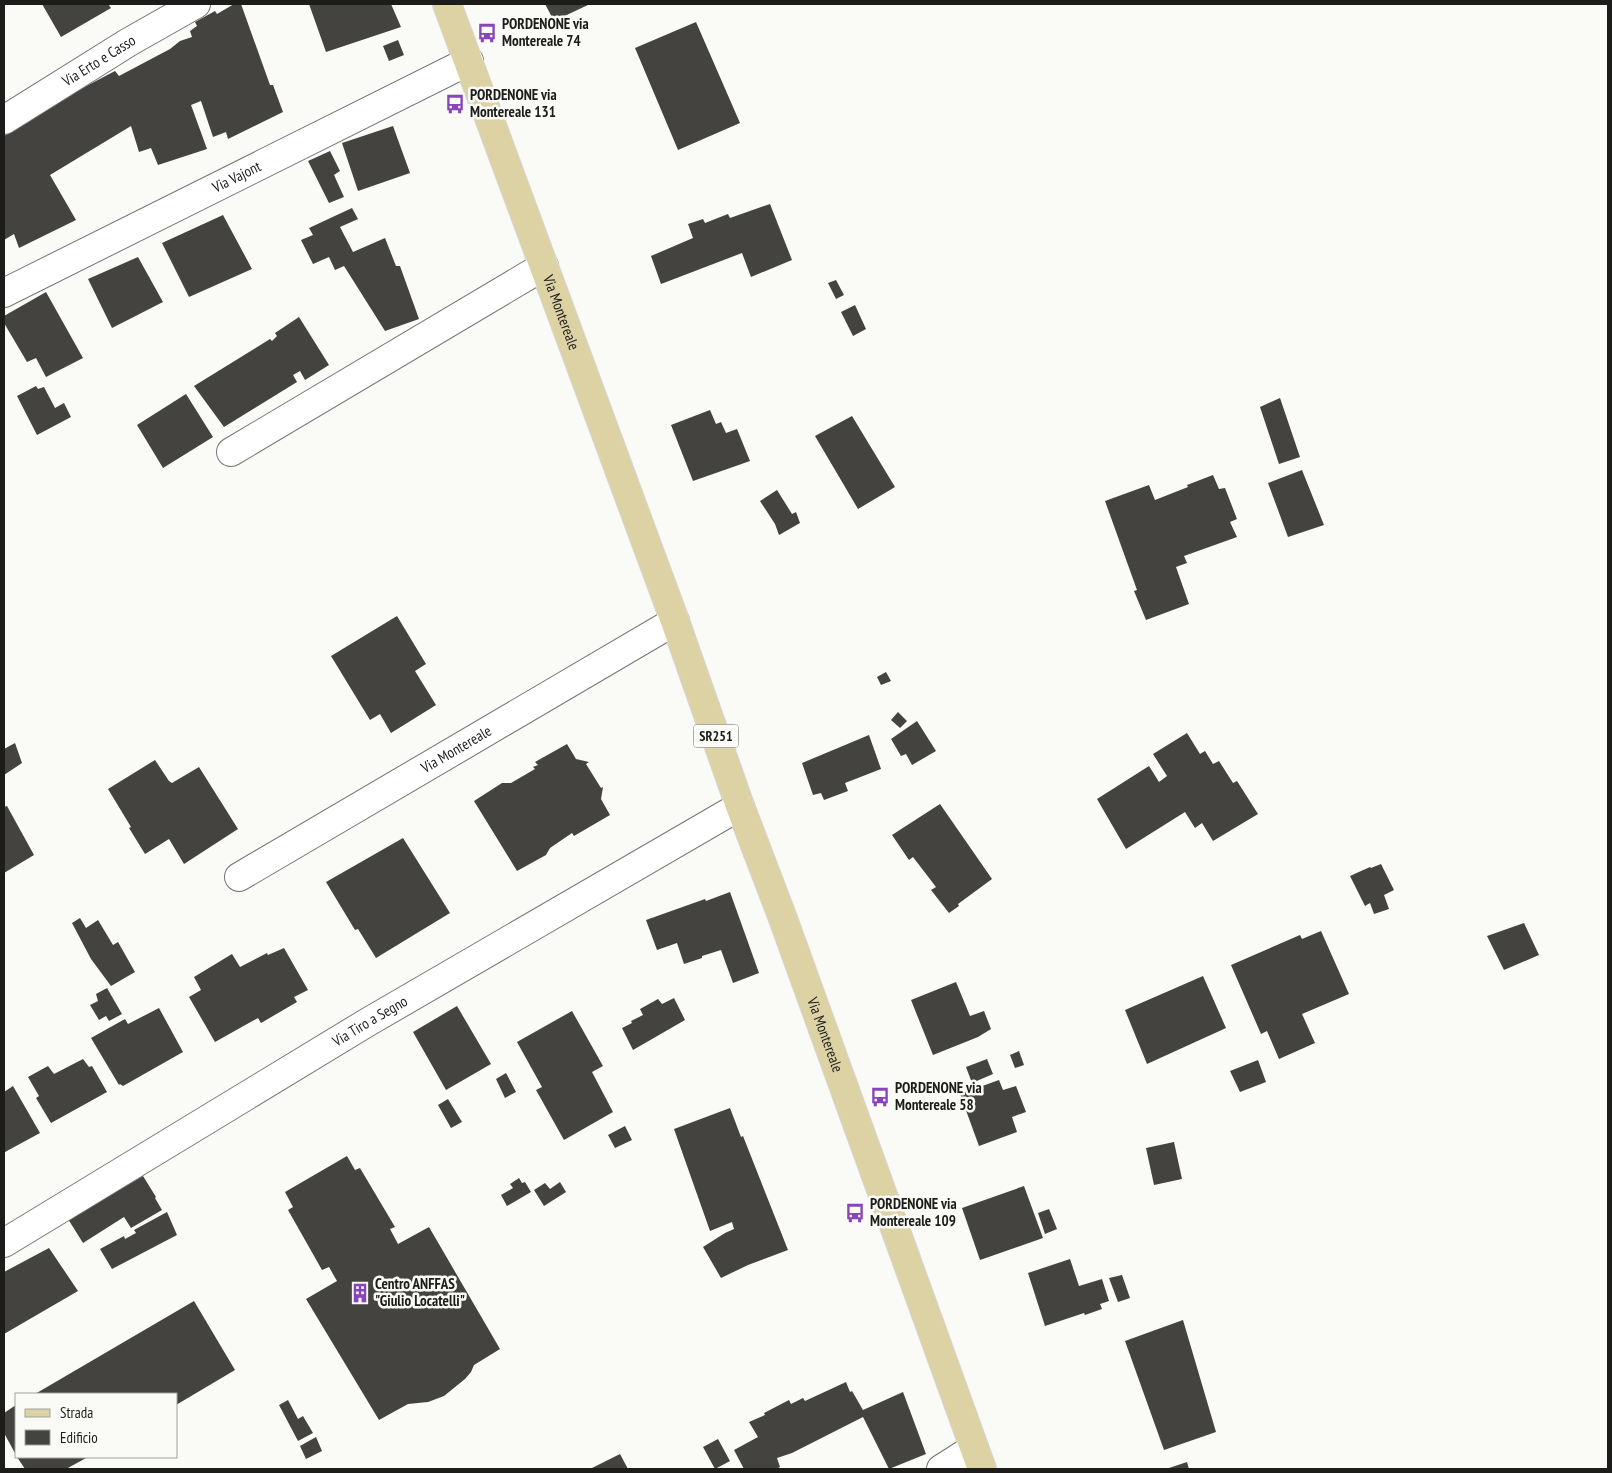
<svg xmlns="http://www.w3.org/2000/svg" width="1612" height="1473" font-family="'PT Sans Narrow',sans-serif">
	<rect width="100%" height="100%" fill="#fafaf6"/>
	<!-- building -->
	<path fill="#444340" d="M42,4H108L111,8L61,37Z
		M234,4H241L270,85H273L283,112L228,139L226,132L213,137L201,101L191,105L207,149L158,165L151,148L139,152L131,126L50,175L76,220L19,248L14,234L4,240V136L73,93L115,71L119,76L170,49L180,41L192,37L190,31L197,26L195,22L215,11L217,14Z
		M309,4H391L401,27L326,52Z
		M545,4H590L554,21Z
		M696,22L740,123L678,150L635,48Z
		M398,40L404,55L389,61L383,46Z
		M393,126L410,173L358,191L342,143Z
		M330,151L340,171L334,175L344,197L329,203L308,161Z
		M770,204L792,260L751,277L742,253L661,284L651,256L693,238L688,224L703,219L705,223L728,214L730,218Z
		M352,208L358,219L340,227L353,252L385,238L396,266H400L419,319L385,331L344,266L335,270L329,257L313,264L301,240L313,235L309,228Z
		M223,215L252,269L189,297L162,243Z
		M138,257L163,302L112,328L88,279Z
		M836,280L844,295L836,299L828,283Z
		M46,292L83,358L46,377L36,358L27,362L4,323V316Z
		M855,305L866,329L853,336L841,312Z
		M299,317L329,365L305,380L300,371L293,375L297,382L224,427L194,386L270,339L272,341L277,336L275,333Z
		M36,386L38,389L44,387L55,408L64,403L71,417L37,435L17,396Z
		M186,394L213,437L163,468L137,425Z
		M1280,398L1300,457L1279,464L1260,407Z
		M710,410L716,424L721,422L726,433L737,429L750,461L693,481L671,425Z
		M852,416L895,487L858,509L815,436Z
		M1302,470L1324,525L1288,537L1268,483Z
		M1213,475L1219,489L1225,488L1237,519L1230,522L1237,537L1184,556L1187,563L1176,567L1189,604L1146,620L1134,591L1137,590L1105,501L1149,485L1155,500L1188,487L1187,485Z
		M777,490L792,514L796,512L800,523L779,535L775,524L760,501Z
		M397,616L426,664L415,671L436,705L391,733L380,714L370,720L331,656Z
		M886,672L891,681L881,685L877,677Z
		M898,712L907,721L900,728L891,720Z
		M917,721L936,751L912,765L906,754L901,756L891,739Z
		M1187,733L1200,754L1205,751L1213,764L1219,761L1233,783L1237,781L1258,814L1213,841L1202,823L1195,828L1185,812L1126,849L1097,799L1149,766L1159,782L1167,776L1153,754Z
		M869,735L881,769L845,783L848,791L824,800L821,793L813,795L802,763Z
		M15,743L22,763L4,775V749Z
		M567,744L576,759L589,762L586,764L601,788L603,787L601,799L610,815L574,836L572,833L550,848L546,855L517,871L474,801L502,783H511L535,769L533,767L538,765L535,762Z
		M155,760L169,781L172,783L199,767L238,829L184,864L169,839L145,854L129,828L131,827L108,789Z
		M940,804L992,879L958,904L959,906L949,913L931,890L936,887L913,857L909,860L892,835Z
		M7,806L34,855L4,873V807Z
		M403,838L450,913L376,958L358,929L355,930L326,882Z
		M1381,864L1394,890L1384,895L1389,909L1374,914L1370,903L1365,906L1350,876L1370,867L1371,868Z
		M730,892L759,973L733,983L721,950L702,956V958L684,964L677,943L657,950L646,920L705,899L706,901Z
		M80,918L86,928L98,920L113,945L118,942L135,972L111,986L91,959L72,923Z
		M1524,923L1539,955L1504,970L1487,936Z
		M1321,931L1349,994L1302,1014L1315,1043L1279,1059L1267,1031L1261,1034L1231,965L1300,935L1302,939Z
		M284,948L308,990L294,997L297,1002L261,1023L258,1018L215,1042L189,997L201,990L194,977L232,954L240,967L267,953L268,955Z
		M1203,976L1226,1028L1147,1064L1125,1010Z
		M956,982L970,1016L984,1011L991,1029L978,1037L933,1055L911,1000Z
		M107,988L122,1014L109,1021L106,1016L99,1020L90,1005L98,1001L96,994Z
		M674,998L685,1020L633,1050L622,1028L632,1023L631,1021L643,1015L640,1009L658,999L662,1004Z
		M457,1006L491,1064L446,1090L413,1032Z
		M159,1008L183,1052L123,1086L120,1084L119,1085L91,1038L125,1019L128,1024Z
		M572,1011L603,1066L592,1072L613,1112L564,1140L536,1090L542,1087L517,1042Z
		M1019,1051L1024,1065L1015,1068L1010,1055Z
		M83,1059L89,1067L92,1066L107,1092L51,1123L36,1098L39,1096L28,1077L48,1066L54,1074Z
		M987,1059L993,1074L972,1083L966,1067Z
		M1258,1060L1266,1082L1240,1092L1230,1071Z
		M506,1073L516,1092L505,1098L496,1079Z
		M999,1080L1003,1090L1016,1086L1026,1112L1012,1117L1017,1132L979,1146L960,1094Z
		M13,1086L40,1133L5,1152L4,1092Z
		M448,1099L462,1122L451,1128L438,1105Z
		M730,1108L741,1137L743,1136L788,1250L748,1265L721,1278L703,1247L725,1233L734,1229L732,1222L710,1231L674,1129Z
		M625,1126L632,1140L615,1148L608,1135Z
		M1174,1142L1182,1179L1154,1185L1146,1148Z
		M347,1156L355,1170L360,1168L395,1227L390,1229L398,1244L429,1227L500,1349L474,1365L471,1372L465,1379L444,1396L428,1402L408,1404L379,1420L306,1299L337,1281L329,1267L322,1270L288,1210L293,1207L285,1192Z
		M143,1176L156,1197L155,1198L162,1210L131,1228L124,1217L83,1243L68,1219Z
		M519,1178L522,1183L525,1182L531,1192L507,1206L501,1195L513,1188L510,1184Z
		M560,1182L566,1192L544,1206L534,1190L545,1183L550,1189Z
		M1024,1186L1043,1238L980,1260L962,1208Z
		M1049,1209L1057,1229L1045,1234L1038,1213Z
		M167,1212L177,1235L112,1269L100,1249L124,1236L125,1239L136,1233L134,1230Z
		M49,1248L78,1291L4,1334V1272Z
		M1070,1259L1079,1286L1102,1279L1109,1301L1100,1304L1102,1309L1085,1315L1084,1313L1045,1326L1028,1273Z
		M1122,1275L1130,1298L1118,1302L1109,1278Z
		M194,1301L235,1370L176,1405V1394H35Z
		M1183,1320L1216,1432L1164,1450L1125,1341Z
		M846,1382L850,1392L852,1391L863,1410L903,1392L926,1454L889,1469L863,1417L792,1453L777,1458L780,1467L776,1469H744L734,1450L758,1437L749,1422L765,1415L764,1413L789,1400L791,1404L803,1398L805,1401Z
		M288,1400L298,1419L303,1416L313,1433L298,1441L279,1405Z
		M16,1405V1455L4,1433V1413Z
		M316,1437L322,1451L306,1459L300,1446Z
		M718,1439L730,1461L715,1469L703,1447Z
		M620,1454L628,1469H590Z
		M17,1457H88L66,1469H25Z
		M1187,1462L1189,1469H1166Z"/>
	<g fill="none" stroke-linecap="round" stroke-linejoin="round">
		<defs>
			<g id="street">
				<path id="s1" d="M4,120L129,42L196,4"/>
				<path id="s2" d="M4,293L469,61"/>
				<path d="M231,452L544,266"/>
				<path id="s3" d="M239,877L675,621"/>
				<path id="s4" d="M4,1243L368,1022L740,806"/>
				<path d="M941,1469L974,1448"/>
			</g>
			<g id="primary">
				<path id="s5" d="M447,4L675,621L740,806L782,916L982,1469"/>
			</g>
		</defs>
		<!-- street casing -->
		<use href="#street" stroke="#757571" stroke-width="30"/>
		<!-- primary casing -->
		<use href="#primary" stroke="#d6d6d6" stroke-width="30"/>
		<!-- street -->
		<use href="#street" stroke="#fff" stroke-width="28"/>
		<!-- primary -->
		<use href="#primary" stroke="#dcd2a3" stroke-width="28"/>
	</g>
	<!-- icons -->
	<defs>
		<symbol id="bus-bare" viewBox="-9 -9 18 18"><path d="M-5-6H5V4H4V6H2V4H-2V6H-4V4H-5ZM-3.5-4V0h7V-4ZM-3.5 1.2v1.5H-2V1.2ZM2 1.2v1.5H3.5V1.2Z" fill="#8845b9" stroke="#fafaf6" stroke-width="2.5" paint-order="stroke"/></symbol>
		<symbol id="building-bare" viewBox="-9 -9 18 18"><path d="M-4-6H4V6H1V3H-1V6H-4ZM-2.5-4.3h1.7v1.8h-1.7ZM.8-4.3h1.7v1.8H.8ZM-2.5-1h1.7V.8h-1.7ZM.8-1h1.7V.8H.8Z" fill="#8845b9" stroke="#fafaf6" stroke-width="2.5" paint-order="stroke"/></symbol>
	</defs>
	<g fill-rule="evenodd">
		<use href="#bus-bare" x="473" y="19" width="28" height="28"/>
		<use href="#bus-bare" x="441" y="90" width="28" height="28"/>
		<use href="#bus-bare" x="866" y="1083" width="28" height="28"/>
		<use href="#bus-bare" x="841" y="1199" width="28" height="28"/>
		<use href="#building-bare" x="346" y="1279" width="28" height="28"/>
	</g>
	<g text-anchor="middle" stroke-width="5" stroke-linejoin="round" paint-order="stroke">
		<!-- shield labels -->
		<rect fill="#fafaf6" stroke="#5f5f5d" stroke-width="1" x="693.5" y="724.5" width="45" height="23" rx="4"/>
		<g font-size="14" font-weight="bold" fill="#1c1c1b">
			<text x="716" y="741">SR251</text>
		</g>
		<!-- poi labels -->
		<g font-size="15" font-weight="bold" fill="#1c1c1b" stroke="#fafaf6" text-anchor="start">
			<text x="502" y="29">PORDENONE via<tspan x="502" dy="17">Montereale 74</tspan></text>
			<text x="470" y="100">PORDENONE via<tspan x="470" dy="17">Montereale 131</tspan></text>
			<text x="895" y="1093">PORDENONE via<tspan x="895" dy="17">Montereale 58</tspan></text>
			<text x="870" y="1209">PORDENONE via<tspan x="870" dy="17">Montereale 109</tspan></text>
			<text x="375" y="1289">Centro ANFFAS<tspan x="375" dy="17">"Giulio Locatelli"</tspan></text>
		</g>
		<!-- street labels -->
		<g font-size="15" fill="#1c1c1b" stroke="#fafaf6">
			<text dy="5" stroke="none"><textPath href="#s1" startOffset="112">Via Erto e Casso</textPath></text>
			<text dy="5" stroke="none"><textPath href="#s2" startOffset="260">Via Vajont</textPath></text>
			<text dy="5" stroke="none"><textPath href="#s5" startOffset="329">Via Montereale</textPath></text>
			<text dy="5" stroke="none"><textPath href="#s3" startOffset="252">Via Montereale</textPath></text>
			<text dy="5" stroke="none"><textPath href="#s4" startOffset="428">Via Tiro a Segno</textPath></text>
			<text dy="5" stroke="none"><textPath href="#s5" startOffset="1098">Via Montereale</textPath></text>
		</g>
	</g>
	<!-- border -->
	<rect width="1612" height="1473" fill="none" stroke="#1c1c1b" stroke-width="10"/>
	<!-- legend -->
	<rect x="15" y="1393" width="162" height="65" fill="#fafaf6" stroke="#a1a19e"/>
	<rect x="25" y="1409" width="25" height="8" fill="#dcd2a3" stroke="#a1a19e"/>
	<text x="60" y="1418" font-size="15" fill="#1c1c1b">Strada</text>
	<rect x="25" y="1430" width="25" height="15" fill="#444340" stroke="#a1a19e"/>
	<text x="60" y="1443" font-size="15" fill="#1c1c1b">Edificio</text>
</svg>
